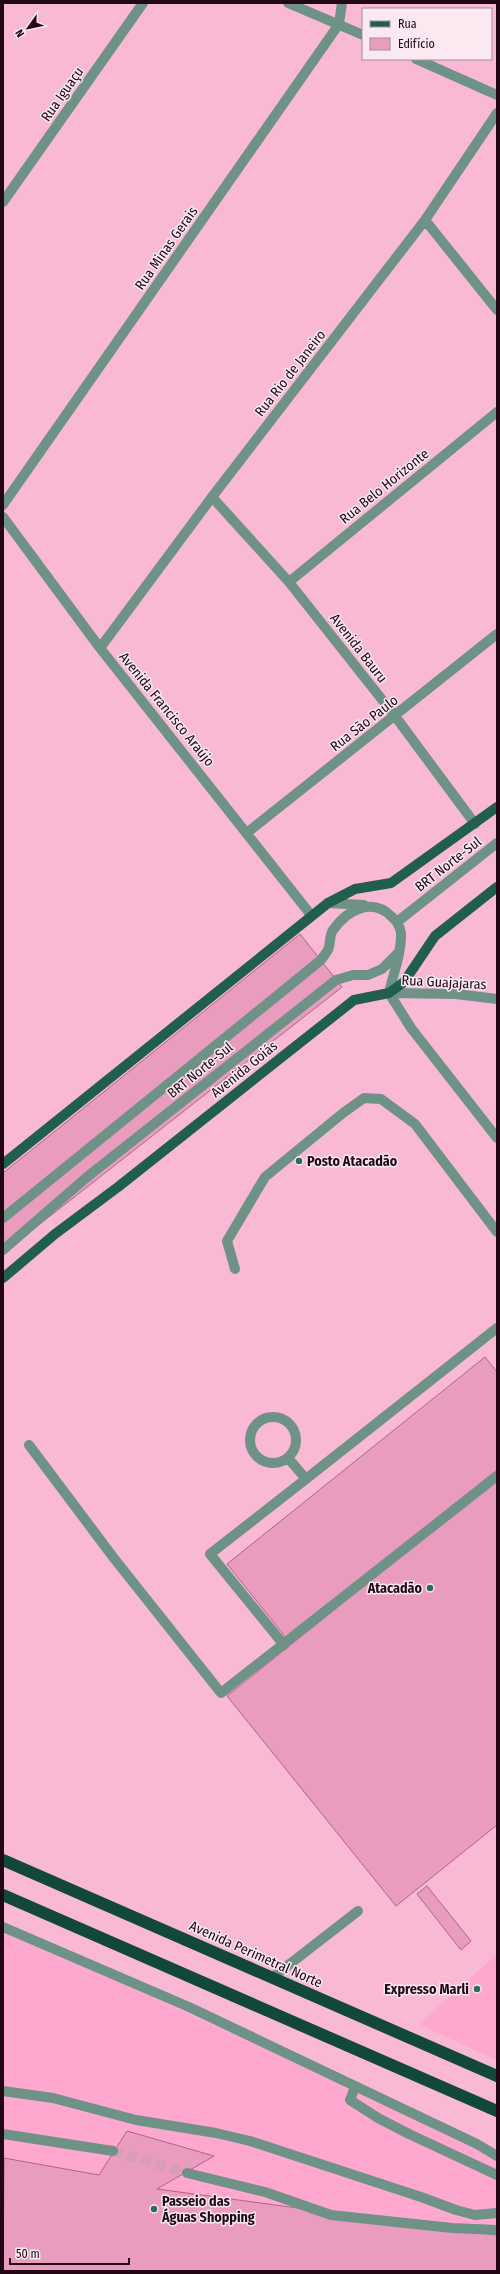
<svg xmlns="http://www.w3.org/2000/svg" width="500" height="2274" font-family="'Fira Sans Condensed',sans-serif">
	<rect width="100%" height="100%" fill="#f9b8d4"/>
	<!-- built -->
	<path fill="#ffa8cf" d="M3,1927L370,2098L497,2152V2271H3Z
		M497,1954V2061L419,2024Z"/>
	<!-- building -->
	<path fill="#ea9cbf" stroke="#ae6587" d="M300,934L342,987L3,1253V1173Z
		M485,1357L497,1372V1470L287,1639L227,1564Z
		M497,1479V1825L396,1906L227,1696Z
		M427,1886L471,1941L461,1950L417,1894Z
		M127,2131L214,2156L157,2189L497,2235V2271H3L4,2158L99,2175Z"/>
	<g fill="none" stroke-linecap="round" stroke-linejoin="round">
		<!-- minor-tunnel -->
		<path stroke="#d99db7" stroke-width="10" stroke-dasharray="10 5" stroke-linecap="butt" d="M113,2151L187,2173"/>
		<!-- minor -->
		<path stroke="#6e9386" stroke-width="10" d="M288,3L363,35
			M416,59L497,95
			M3,202L143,3
			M425,220L497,310
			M212,497L289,582L395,716L475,824
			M3,505L339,24L342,3
			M3,517L100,648L311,915
			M289,582L497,412
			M100,648L212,497L425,220L497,113
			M248,832L497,634
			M328,903L364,905
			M397,922L497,843
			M389,993L411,1028L497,1138
			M389,993L456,994L497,999
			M3,1218L321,960C323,957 326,953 328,950C331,943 329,936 333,930C348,909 373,897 392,917C397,921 400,927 401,933C402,952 393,974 389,993
			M3,1250L87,1177L336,980L353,975H368L382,969L397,954
			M235,1269L227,1241L265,1177L343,1113L364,1098L381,1099L415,1124L497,1232
			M250 1440a23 23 0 1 1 46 0a23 23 0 1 1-46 0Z
			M29,1445L113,1557L221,1693L497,1476
			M306,1479L497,1328
			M284,1645L210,1554L306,1479L288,1458
			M3,1927L189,2007L477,2144L497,2156
			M273,1977L358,1911
			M355,2087L350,2100L378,2118L409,2134L497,2175
			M3,2091L53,2098L136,2120L216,2133L250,2141L421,2197L456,2210L475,2215L497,2213
			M3,2134L113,2151
			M187,2173L265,2192L331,2215L452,2228L497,2230"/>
		<!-- major -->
		<path stroke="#205e4d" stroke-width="10" d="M3,1164L328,903L355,889L391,883L497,807
			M3,1278L55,1234L118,1187L354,1000L389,993L404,982L435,936L497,887"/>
		<!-- highway -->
		<path stroke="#12483a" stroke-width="12" d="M3,1860L497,2076
			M3,1895L497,2111"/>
	</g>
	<!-- markers -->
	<g fill="#2c6c59" stroke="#fae9f0" stroke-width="1.5">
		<circle cx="299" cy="1161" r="4"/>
		<circle cx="430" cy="1588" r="4"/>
		<circle cx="477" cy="1989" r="4"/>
		<circle cx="154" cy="2209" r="4"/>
	</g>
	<g text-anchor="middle" stroke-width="3" stroke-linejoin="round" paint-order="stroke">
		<!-- street labels -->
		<g font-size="14" fill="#220714" stroke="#fae9f0">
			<text transform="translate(62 94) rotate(-55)" y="5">Rua Iguaçu</text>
			<text transform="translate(166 248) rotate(-55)" y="5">Rua Minas Gerais</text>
			<text transform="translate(290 373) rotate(-52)" y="5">Rua Rio de Janeiro</text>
			<text transform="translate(384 486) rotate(-39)" y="5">Rua Belo Horizonte</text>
			<text transform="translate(359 648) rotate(52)" y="5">Avenida Bauru</text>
			<text transform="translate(167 709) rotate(51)" y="5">Avenida Francisco Araújo</text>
			<text transform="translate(364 723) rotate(-38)" y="5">Rua São Paulo</text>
			<text transform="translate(448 864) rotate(-38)" y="5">BRT Norte-Sul</text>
			<text transform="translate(444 982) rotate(3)" y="5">Rua Guajajaras</text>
			<text transform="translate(244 1069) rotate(-39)" y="5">Avenida Goiás</text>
			<text transform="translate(200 1070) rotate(-39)" y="5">BRT Norte-Sul</text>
			<text transform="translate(256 1954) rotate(24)" y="5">Avenida Perimetral Norte</text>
		</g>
		<!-- poi labels -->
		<g font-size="14" font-weight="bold" fill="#220714" stroke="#fae9f0" text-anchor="start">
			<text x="307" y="1166">Posto Atacadão</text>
			<text x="422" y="1593" text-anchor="end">Atacadão</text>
			<text x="469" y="1994" text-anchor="end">Expresso Marli</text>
			<text x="162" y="2206">Passeio das<tspan x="162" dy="16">Águas Shopping</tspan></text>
		</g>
	</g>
	<!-- border -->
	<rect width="500" height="2274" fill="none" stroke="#220714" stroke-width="8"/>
	<!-- legend -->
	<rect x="362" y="8" width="130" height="52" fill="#fae9f0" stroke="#a48f98"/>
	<rect x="370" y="21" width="20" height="6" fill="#205e4d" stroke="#a48f98"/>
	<text x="398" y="28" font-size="12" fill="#220714">Rua</text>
	<rect x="370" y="38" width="20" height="12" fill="#ea9cbf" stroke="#a48f98"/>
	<text x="398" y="48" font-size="12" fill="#220714">Edifício</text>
	<!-- north arrow -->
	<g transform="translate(28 28) rotate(237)" stroke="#fae9f0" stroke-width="3" paint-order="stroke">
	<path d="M0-3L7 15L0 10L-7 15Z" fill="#220714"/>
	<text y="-6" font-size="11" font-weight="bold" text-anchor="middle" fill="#220714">N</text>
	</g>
	<!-- scale -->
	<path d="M10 2258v6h119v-6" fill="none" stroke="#220714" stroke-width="2"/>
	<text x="16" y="2258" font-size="12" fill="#220714" stroke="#fae9f0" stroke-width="3" paint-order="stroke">50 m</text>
</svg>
